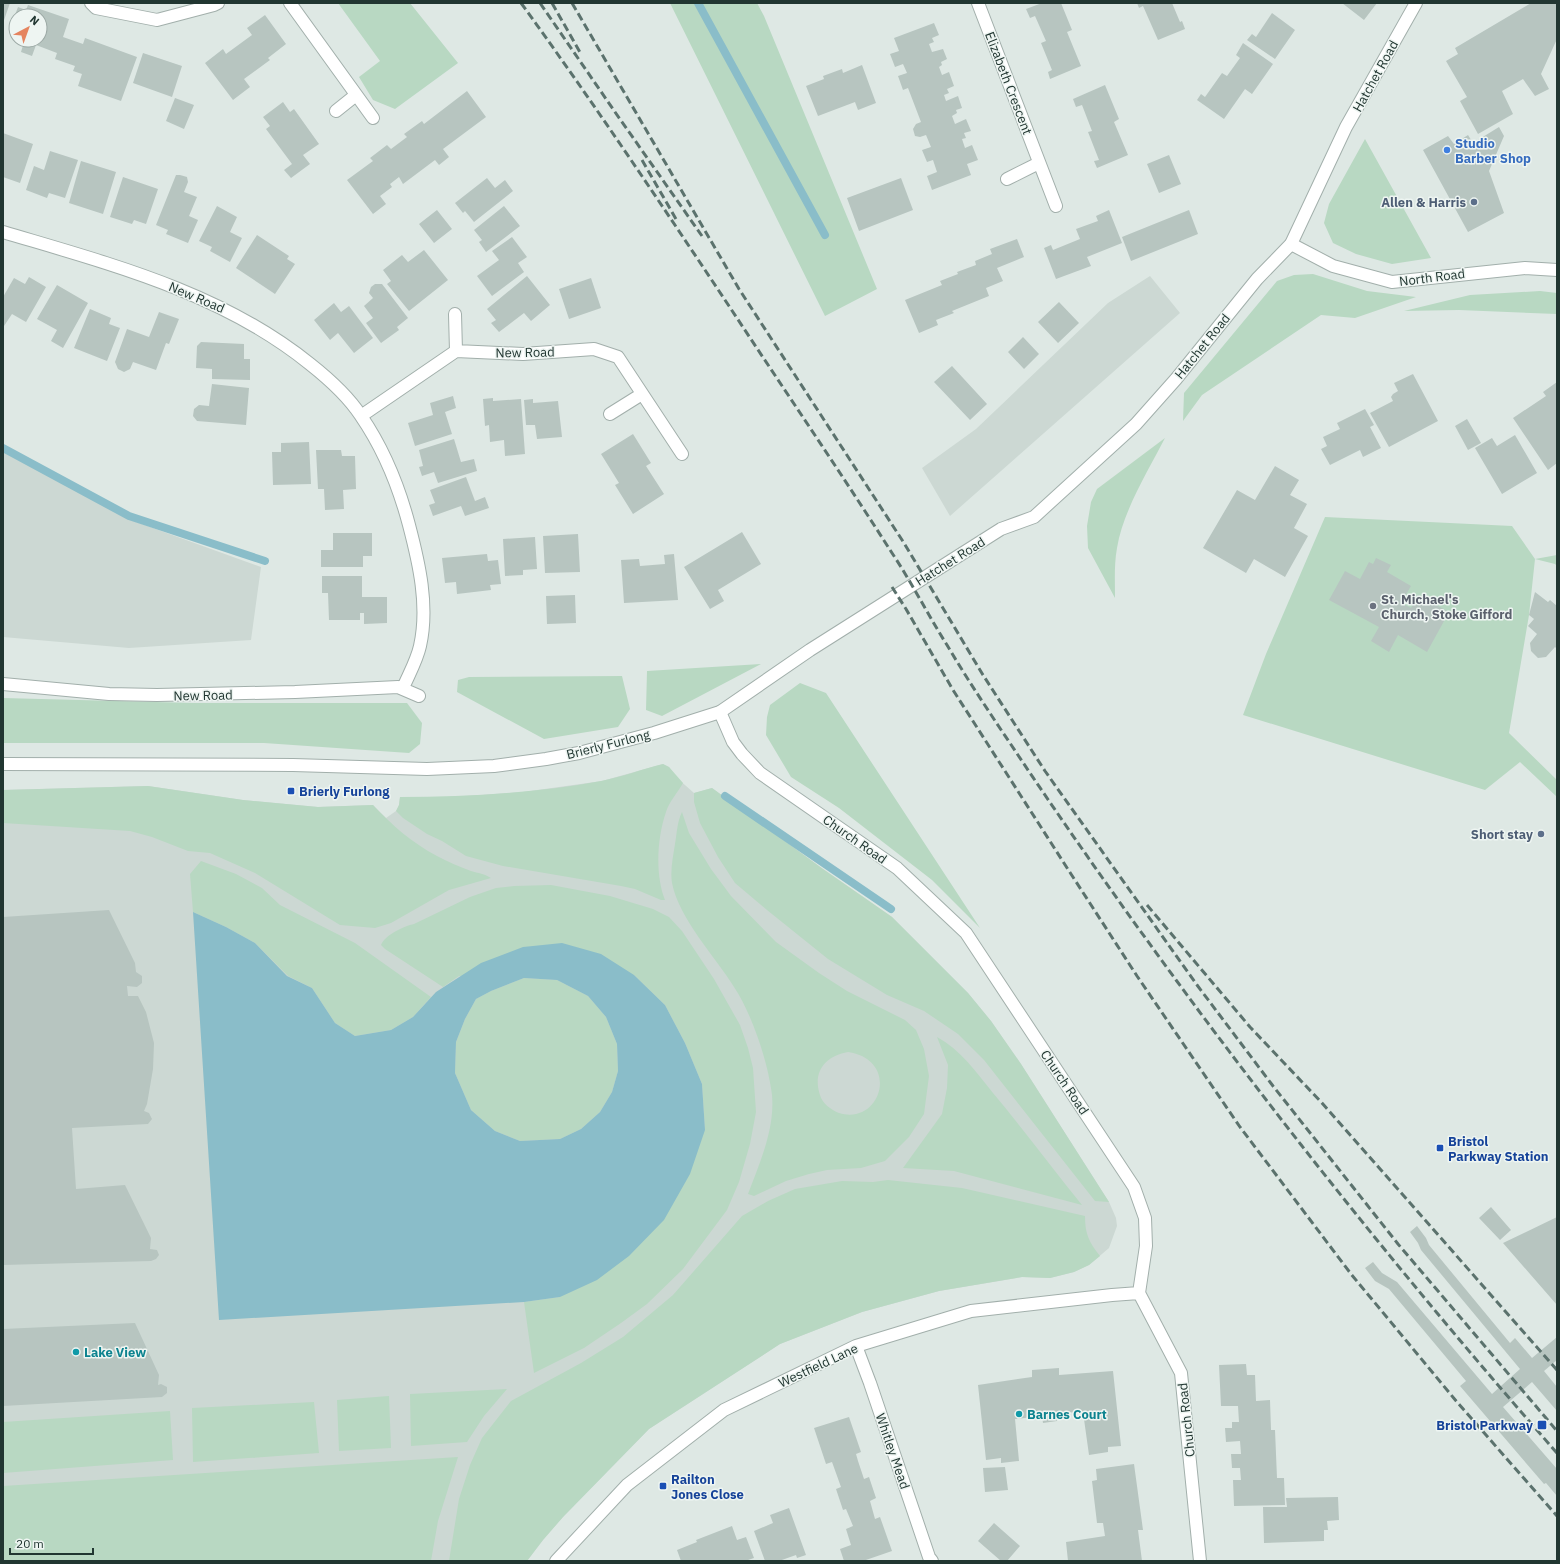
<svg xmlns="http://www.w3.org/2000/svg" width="1560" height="1564" font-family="'IBM Plex Sans',sans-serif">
	<rect width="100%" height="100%" fill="#dee8e4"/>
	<!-- built -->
	<path fill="#ccd8d3" d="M1150,276L1180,313L950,516L922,468L976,429L1108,303Z
		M3,450L128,519L261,567L251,640L129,648L3,637Z
		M663,764L669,767L677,778L694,793L712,788L823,869L892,917L968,993L991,1021L1021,1064L1109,1202L1116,1218L1117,1226L1109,1248L1089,1265L1074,1272L1050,1278L1022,1277L939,1291L862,1312L780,1344L649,1429L563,1517L543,1540L527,1561H3V790L148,786L243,800L318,807L373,805L386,818L396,811L399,805L400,797H449L523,792L602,781Z"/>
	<!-- green -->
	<path fill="#b8d8c2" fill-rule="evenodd" d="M338,3H410L458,63L395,109L373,100L359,77L380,61Z
		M670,3H757L764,16L877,289L825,316Z
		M1365,139L1431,258L1392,264L1356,254L1333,243L1324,223L1329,204Z
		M1313,274L1367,291L1416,297L1355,318L1321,315L1202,395L1183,421L1184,393L1277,281L1294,275Z
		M1540,291L1557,293V314L1459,310L1404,311L1470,295Z
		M1165,438C1148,471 1123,511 1117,548C1114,565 1115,581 1115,598L1088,548L1087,526L1091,502L1097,489Z
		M1325,517L1512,526L1535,559L1557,555V566L1555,564L1535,559L1529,615L1509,733L1557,780V797L1520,762L1485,790L1243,715L1266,654Z
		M761,664L662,716L646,710L647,671Z
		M622,676L630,709L618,727L544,739L457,692L458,680L469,677Z
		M800,683L826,693L980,928L932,880L839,808L791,777L766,735L767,717L770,705Z
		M3,698L193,703H407L422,723L420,744L409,753L264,743H3Z
		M663,764L669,767L683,783C678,792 669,802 666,812C657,838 655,875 665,900H661L635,889L621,886L503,866L466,856L442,841L427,834L403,818L396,811L399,805L400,797C468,797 535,793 601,781C622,777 642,769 663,764Z
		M148,786L243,800L318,807L373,805C393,826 411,842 437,856C448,862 460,867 471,871C478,873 485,874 491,878L449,890L391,923L375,928L340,925L255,873L210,853L188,851L152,837L130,831L3,823V790Z
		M712,788L823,869L892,917L968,993L991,1021L1021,1064L1109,1202L1095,1201L984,1060L958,1034L924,1011L887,995L828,959L767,910L735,883L718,857L700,823L694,802V793Z
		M682,812L689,833L711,869L731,896L776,942L819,973L847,991L905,1020L916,1030L924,1049L929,1076L924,1114L909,1137L885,1161L861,1168L827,1170L809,1174L786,1181L754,1196L748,1194C760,1162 775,1129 772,1095C768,1062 752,1014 734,987C715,956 679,919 672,883C670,871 673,857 675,844C677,833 677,822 682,812ZM848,1052C901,1060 881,1126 839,1113C831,1110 822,1103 820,1095C812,1071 826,1056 848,1052Z
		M201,861L236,874L262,888L280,905L355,943L431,997L413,1017L391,1030L355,1036L335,1023L312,988L288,976L255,943L226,927L193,912L190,874Z
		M551,885L610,896L653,909L669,917L682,931L714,979L740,1025L748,1048L753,1068L756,1112L750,1144L739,1182L727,1210L683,1269L647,1304L621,1323L584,1348L534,1373L524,1302L560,1297L705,1130L702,1084L685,1043L665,1005L634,975L459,976L443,987L385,949L381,945C385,935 404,926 414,924L470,897L496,888L514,886Z
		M524,978L557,980L588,996L606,1017L617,1044L618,1071L612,1092L600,1112L581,1129L560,1139L520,1141L495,1131L471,1110L455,1073L456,1042L465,1019L476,999L491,991Z
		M937,1037C961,1050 976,1072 993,1093C1024,1130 1052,1168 1082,1205L954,1171L903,1168L942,1114L947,1088L948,1065Z
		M888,1180L962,1188L1085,1216C1085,1234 1089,1242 1100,1256L1089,1265L1074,1272L1050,1278L1022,1277L939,1291L862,1312L780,1344L649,1429L563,1517L543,1540L527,1561H449L459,1499L470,1465L482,1438L511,1401L581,1363L623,1337L673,1295L742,1216L768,1201L795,1189L842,1181L873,1182Z
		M507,1389L484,1416L467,1442L411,1446L410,1394Z
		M389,1396L391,1448L339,1451L337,1400Z
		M314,1402L319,1453L193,1462L192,1408Z
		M170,1411L173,1460L3,1473V1422Z
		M458,1457L438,1521L431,1561H3V1556H4L3,1486Z"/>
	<!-- water -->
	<path fill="#8abdc9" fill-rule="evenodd" d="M193,912L226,927L255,943L287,976L312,988L335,1023L355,1036L391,1030L413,1017L436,992L481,963L523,947L533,946L562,943L601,954L634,975L665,1005L685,1043L702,1084L705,1130L690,1174L664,1220L629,1256L597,1280L560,1297L524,1302L219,1320ZM524,978L557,980L588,996L606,1017L617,1044L618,1071L612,1092L600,1112L581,1129L560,1139L520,1141L495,1131L471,1110L455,1073L456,1042L465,1019L476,999L491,991Z"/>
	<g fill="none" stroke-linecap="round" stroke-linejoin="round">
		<!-- stream -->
		<path stroke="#8abdc9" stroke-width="8" d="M698,3L825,235
			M3,448L129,516L265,561
			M725,796L891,909"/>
	</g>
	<!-- building -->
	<path fill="#b7c5c0" d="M3,3H10L3,23Z
		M1042,3H1061L1072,30L1067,32L1081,66L1050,79L1048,72L1052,70L1041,43L1046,41L1035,16L1030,18L1026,9Z
		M1137,3H1172L1180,22L1182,21L1185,29L1158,40L1143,6L1139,8Z
		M1342,3H1377L1364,20Z
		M1531,3H1557V39L1541,74L1549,89L1535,96L1523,79L1502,91L1513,114L1478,134L1460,101L1467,97L1446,61L1458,54L1455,48Z
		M28,5L69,19L63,37L83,44L85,38L137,57L121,101L78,86L82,74L73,71L75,66L55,59L57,53L36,45L32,56L21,52L24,42L18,40H40V16H16V33L9,31L18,7L26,10Z
		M1272,13L1295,30L1275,59L1247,40L1252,34L1256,37Z
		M265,15L286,44L268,58L270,60L244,79L250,87L233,100L205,63L223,49L226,54L252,35L247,28Z
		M934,23L939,35L932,38L934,42L929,44L932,52L943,49L947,59L941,62L942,65L939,67L942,75L949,72L954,86L947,89L949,93L944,95L946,101L958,96L962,108L956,110L957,113L952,116L955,124L966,119L971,131L964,133L966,138L962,139L965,148L972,145L978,160L967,164L971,175L932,190L927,176L937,172L933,160L927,162L922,150L931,147L926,135L920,137L915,136L913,129L916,124L921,122L908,88L903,90L898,76L907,73L903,64L895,67L890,54L899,51L894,38Z
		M1243,43L1273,64L1252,94L1245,89L1224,119L1197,100L1201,94L1205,97L1222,73L1227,76L1240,58L1236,55Z
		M143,53L182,66L172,97L133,83Z
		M862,65L876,103L858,110L855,102L818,116L806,86L824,79L823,76L842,69L843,73Z
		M1105,85L1119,119L1114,122L1128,155L1097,168L1094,161L1099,160L1088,132L1092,131L1082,105L1076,107L1073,99Z
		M467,91L486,117L443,149L449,157L439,165L435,160L403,184L399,177L390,184L392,187L380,196L386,204L373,214L347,180L373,161L370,158L387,145L391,149L407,137L404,134L422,121L424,124Z
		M175,98L194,105L184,129L166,121Z
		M283,102L290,112L294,109L319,144L303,155L310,164L291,178L284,170L292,164L266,129L270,126L263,117Z
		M1499,127L1504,136L1489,171L1504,213L1468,232L1423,150L1448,136L1454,144L1468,135L1473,143Z
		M3,133L33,144L20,183L3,177Z
		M50,151L78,160L65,198L49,193L47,198L26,190L34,166L44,170Z
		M1169,155L1181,184L1159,193L1147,164Z
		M81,161L116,172L103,214L69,203Z
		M176,175H180L187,177L188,182L184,192L197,197L189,216L198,220L188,243L166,234L168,230L156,225Z
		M123,177L158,189L146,224L134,220L132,224L110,217Z
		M487,178L495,188L505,180L513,191L474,222L465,211L463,213L455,203Z
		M901,178L913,210L859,231L847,198Z
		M217,206L237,217L230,232L242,238L230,262L210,251L212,247L199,241Z
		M504,206L520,226L486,252L479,242L482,240L474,230Z
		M437,210L452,229L434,243L419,224Z
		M1109,210L1122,243L1087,257L1091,266L1056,279L1044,248L1051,245L1053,250L1080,239L1076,229L1098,221L1096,216Z
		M1189,210L1198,234L1131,261L1122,237Z
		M257,235L289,256L287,259L295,264L275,294L236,268Z
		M512,237L527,257L518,263L524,272L492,296L477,276L499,260L492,251Z
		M1017,239L1024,257L997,268L1003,281L986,288L989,296L952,311L954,313L936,320L938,325L919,333L905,300L942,285L940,281L958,274L957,272L976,265L975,261L992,254L990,249Z
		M424,250L448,280L409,311L387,284L391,281L383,270L402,255L408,262Z
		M527,276L550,305L531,321L524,313L499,332L491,323L496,320L487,309Z
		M29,277L46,287L26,322L12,314L4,326H3V297L14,278L25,284Z
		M591,278L601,308L569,319L559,289Z
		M375,284H382L408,318L397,327L399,330L381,343L366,323L373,318L364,306L373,298L369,293L371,287Z
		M57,285L88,303L63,348L51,341L57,330L37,319Z
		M1059,302L1079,323L1058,343L1038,322Z
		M334,303L341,312L349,306L373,338L354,353L338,333L330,340L314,320Z
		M90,309L111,318L109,324L120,328L107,361L74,348Z
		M159,312L179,319L169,344L166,343L156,370L133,362L130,369L124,372L118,369L115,362L127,329L149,337Z
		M1023,337L1039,354L1024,369L1008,352Z
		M201,342L244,344V359H250V380L212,379V369L196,368L197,346Z
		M952,366L987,404L970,420L934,382Z
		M1413,374L1438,421L1389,447L1370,413L1393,401L1391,397L1393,394L1398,391L1394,383Z
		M1557,382V463L1548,470L1513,418L1546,396L1543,392Z
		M212,384L249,388L246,425L197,421L193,416L194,409L199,405L209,406Z
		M453,396L456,408L445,412L452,434L415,446L408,423L433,415L430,403Z
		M493,398V401L521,399L525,454L505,456L504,440L490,442L489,425L485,426L483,399Z
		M533,399V403L558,401L562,437L537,439L535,425H526L524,400Z
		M1365,409L1374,425L1370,427L1381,448L1363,457L1360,450L1330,465L1321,449L1327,446L1323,437L1340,429L1337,423Z
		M1467,419L1481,443L1468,450L1455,426Z
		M633,434L651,463L646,466L664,494L633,514L615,485L619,483L601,454Z
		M1515,435L1537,473L1502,494L1475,448L1492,438L1497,446Z
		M454,439L461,462L474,459L477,471L438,483L434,472L422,476L419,467L423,466L419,450Z
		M309,442L311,484L273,485L272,452H281V443Z
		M316,450H341L342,456H355L356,489L343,490L344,509L325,510L324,489H318Z
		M1275,466L1299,480L1290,495L1307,504L1294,528L1308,536L1285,577L1254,559L1246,573L1203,548L1237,490L1255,500Z
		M466,477L475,501L485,497L489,508L465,516L461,506L433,516L429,505L435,503L430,490Z
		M742,532L761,564L718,590L724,601L710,609L684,567Z
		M333,533H372V556H363V567H321V550H333Z
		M578,534L580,572L545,573L543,536Z
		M535,537L537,569L523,570V575L505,576L503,539Z
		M487,554L488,561L498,560L501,584L490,585L491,590L457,594L456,582L445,583L442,558Z
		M674,554L678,600L624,603L621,560L639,559L640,566L665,564L664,555Z
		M1376,558L1391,565L1387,572L1411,586L1401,603L1411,608L1418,595L1449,612L1427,652L1398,635L1389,652L1371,641L1379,627L1329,600L1345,571L1360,579L1369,562L1373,564Z
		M322,576H362V597H387V623L364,624V613H360V620H329L328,593H322Z
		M1535,592L1548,602L1550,600L1557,606V649L1555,647L1546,657L1538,658L1531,651L1530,643L1537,634L1528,626L1534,619L1529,615Z
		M575,595L576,623L547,624L546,596Z
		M109,910L135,963L136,972L142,976V983L137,987L127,986L128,996H138L146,1012L154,1043L153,1069L147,1104L144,1111L149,1113L152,1119L148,1124L72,1128L76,1189L125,1185L151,1238L150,1249L157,1250L159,1255L156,1259L151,1261L3,1265V917Z
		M1491,1207L1511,1230L1500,1240L1479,1218Z
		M1557,1217V1305L1503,1243Z
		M1417,1226L1426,1238L1429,1245L1510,1343L1515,1338L1532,1358L1557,1337V1360L1544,1371L1557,1387V1411L1532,1382L1503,1407L1557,1469V1496L1546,1483L1544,1484L1460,1386L1466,1381L1389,1289L1375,1281L1365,1268L1373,1262L1382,1273L1397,1282L1492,1394L1520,1369L1421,1250L1418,1243L1410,1232Z
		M135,1323L159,1375L158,1385L161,1384L167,1387V1393L162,1397L3,1406V1329Z
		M1246,1364L1247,1375H1255L1256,1401L1270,1400L1271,1430H1275L1277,1478H1284L1285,1505L1234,1506L1233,1480H1241L1240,1468H1232L1231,1454H1241L1240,1441L1226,1442L1225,1428H1232V1422H1239L1238,1406H1221L1219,1365Z
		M1059,1368V1375L1113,1371L1121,1446L1108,1447V1452L1089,1455L1083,1412L1056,1413L1057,1421L1043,1423L1042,1416L1015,1419L1019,1461L1001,1463V1458L986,1460L978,1385L1032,1377V1370Z
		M849,1417L861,1452L856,1454L858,1461L864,1479L869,1477L876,1498L870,1501L875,1519L880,1517L892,1551L863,1561H844L840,1549L851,1545L846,1529L853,1526L846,1509L843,1510L836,1489L841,1487L832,1462L826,1464L814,1428Z
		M1134,1464L1143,1530H1138L1142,1561H1068L1066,1542L1105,1536L1103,1523H1097L1092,1481L1097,1480L1096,1469Z
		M1005,1467L1008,1490L985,1492L983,1468Z
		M1338,1497L1339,1520L1327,1521L1328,1530H1324V1541L1264,1543L1263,1507H1287L1286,1498Z
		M789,1508L806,1555L797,1558L796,1555L779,1561H765L754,1531L773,1523L770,1515Z
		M994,1523L1020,1546L1007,1561H1001L978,1541Z
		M732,1526L737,1540L746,1537L754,1558L745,1561H681L677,1550L697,1542L696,1540Z"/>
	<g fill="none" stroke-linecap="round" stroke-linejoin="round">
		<defs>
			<path id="minor" d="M91,3L96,8L157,20L214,5L218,3
				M290,3L373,118
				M978,3L1056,206
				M336,111L356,95
				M1007,179L1039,163
				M3,232C110,264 221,292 310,364C329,379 348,396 361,416C383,448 399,487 409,525C419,563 429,606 420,646C417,660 409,674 403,688
				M1291,244L1333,266L1392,282L1525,268L1557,270
				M455,314L456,351
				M610,414L642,394
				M361,416L456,351L523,354L594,349L618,357L682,454
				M3,684L109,694L157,695L295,692L398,687L419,696
				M720,712L733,742L742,754L760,773L897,868L966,933L1134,1187L1145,1218L1146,1246L1139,1293L1181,1373L1200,1561
				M856,1346L870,1383L929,1557L932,1561
				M556,1561L627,1485L724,1410L856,1346L971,1311L1112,1295L1139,1293"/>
			<path id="tertiary" d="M3,764L293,765L427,769L494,766L546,759L579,753L654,733L720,712L810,650L1001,529L1034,517L1136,424L1176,379L1257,279L1291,244L1346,127L1416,3"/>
		</defs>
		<!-- minor casing -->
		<use href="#minor" stroke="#a2afab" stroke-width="14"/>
		<!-- tertiary casing -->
		<use href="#tertiary" stroke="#a2afab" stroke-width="14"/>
		<!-- minor -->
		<use href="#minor" stroke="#fff" stroke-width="12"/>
		<!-- tertiary -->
		<use href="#tertiary" stroke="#fff" stroke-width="12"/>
		<!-- rail -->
		<path stroke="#5b726d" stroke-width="3" stroke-dasharray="8 4" stroke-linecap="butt" d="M521,3C593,102 661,204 729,306C783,388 839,470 892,553C912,583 928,615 947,645C973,689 1002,731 1030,773C1191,1011 1368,1238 1557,1453
			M540,3L615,112L702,236
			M552,3L581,54
			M572,3L739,289L904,543L983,675L1045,771L1197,985L1273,1086L1398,1244L1557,1431
			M642,160L676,219
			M892,587L906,609L953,690L1071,874L1137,976L1240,1127L1351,1274L1457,1402L1557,1516
			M1147,905L1250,1027L1322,1103L1557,1370"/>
	</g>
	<!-- markers -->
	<circle fill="#3f7fe0" stroke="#eef5f2" stroke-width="1.5" cx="1447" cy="150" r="4"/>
	<g fill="#5c6f8a" stroke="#eef5f2" stroke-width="1.5">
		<circle cx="1474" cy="202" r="4"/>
		<circle cx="1541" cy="834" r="4"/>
	</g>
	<circle fill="#6b7280" stroke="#eef5f2" stroke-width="1.5" cx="1373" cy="606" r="4"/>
	<g fill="#1a4fb4" stroke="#eef5f2" stroke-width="1.5">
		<rect x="287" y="787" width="8" height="8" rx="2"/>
		<rect x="1436" y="1144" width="8" height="8" rx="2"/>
		<rect x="1537" y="1420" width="10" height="10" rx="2"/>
		<rect x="659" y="1482" width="8" height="8" rx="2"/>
	</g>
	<g fill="#0f9aa8" stroke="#eef5f2" stroke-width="1.5">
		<circle cx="76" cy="1352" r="4"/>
		<circle cx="1019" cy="1414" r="4"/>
	</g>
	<g text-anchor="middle" stroke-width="3" stroke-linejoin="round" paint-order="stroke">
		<!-- street labels -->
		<g font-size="13" fill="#213631" stroke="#eef5f2">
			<text transform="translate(1375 76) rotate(-61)" y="5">Hatchet Road</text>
			<text transform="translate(1009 83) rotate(69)" y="5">Elizabeth Crescent</text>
			<text transform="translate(1432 277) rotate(-7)" y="5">North Road</text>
			<text transform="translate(197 297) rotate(23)" y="5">New Road</text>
			<text transform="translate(1202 346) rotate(-51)" y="5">Hatchet Road</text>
			<text transform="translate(525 352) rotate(-1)" y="5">New Road</text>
			<text transform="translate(950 561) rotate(-32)" y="5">Hatchet Road</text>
			<text transform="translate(203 695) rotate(-1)" y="5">New Road</text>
			<text transform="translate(608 744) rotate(-14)" y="5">Brierly Furlong</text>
			<text transform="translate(855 839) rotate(35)" y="5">Church Road</text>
			<text transform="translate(1065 1082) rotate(56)" y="5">Church Road</text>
			<text transform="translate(818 1365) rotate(-25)" y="5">Westfield Lane</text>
			<text transform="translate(1186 1420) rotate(-96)" y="5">Church Road</text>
			<text transform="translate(893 1451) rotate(71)" y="5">Whitley Mead</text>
		</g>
		<!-- shop labels -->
		<g font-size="13" font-weight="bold" fill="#366cbe" stroke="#eef5f2" text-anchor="start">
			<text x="1455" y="148">Studio<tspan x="1455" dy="15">Barber Shop</tspan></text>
		</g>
		<!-- service labels -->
		<g font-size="13" font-weight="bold" fill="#4e5e75" stroke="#eef5f2" text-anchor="end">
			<text x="1466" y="207">Allen &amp; Harris</text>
			<text x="1533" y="839">Short stay</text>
		</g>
		<!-- worship labels -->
		<g font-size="13" font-weight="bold" fill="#5b616d" stroke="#eef5f2" text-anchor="start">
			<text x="1381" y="604">St. Michael's<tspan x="1381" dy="15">Church, Stoke Gifford</tspan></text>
		</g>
		<!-- transit labels -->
		<g font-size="13" font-weight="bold" fill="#164399" stroke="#eef5f2" text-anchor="start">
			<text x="299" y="796">Brierly Furlong</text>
			<text x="1448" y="1146">Bristol<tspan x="1448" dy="15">Parkway Station</tspan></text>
			<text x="1533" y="1430" text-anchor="end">Bristol Parkway</text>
			<text x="671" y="1484">Railton<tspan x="671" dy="15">Jones Close</tspan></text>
		</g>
		<!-- culture labels -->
		<g font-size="13" font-weight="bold" fill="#0d838f" stroke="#eef5f2" text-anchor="start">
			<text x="84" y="1357">Lake View</text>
			<text x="1027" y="1419">Barnes Court</text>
		</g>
	</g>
	<!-- border -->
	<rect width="1560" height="1564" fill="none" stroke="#213631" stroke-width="8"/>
	<!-- north arrow -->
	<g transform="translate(28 28) rotate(41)"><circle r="19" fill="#eef5f2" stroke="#9ca9a5"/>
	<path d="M0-3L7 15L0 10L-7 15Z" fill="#e5845f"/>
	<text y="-6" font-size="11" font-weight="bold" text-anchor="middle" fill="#213631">N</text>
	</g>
	<!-- scale -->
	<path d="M10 1548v6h83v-6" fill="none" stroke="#213631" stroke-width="2"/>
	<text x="16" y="1548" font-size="12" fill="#213631" stroke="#eef5f2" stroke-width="3" paint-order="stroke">20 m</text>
</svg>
